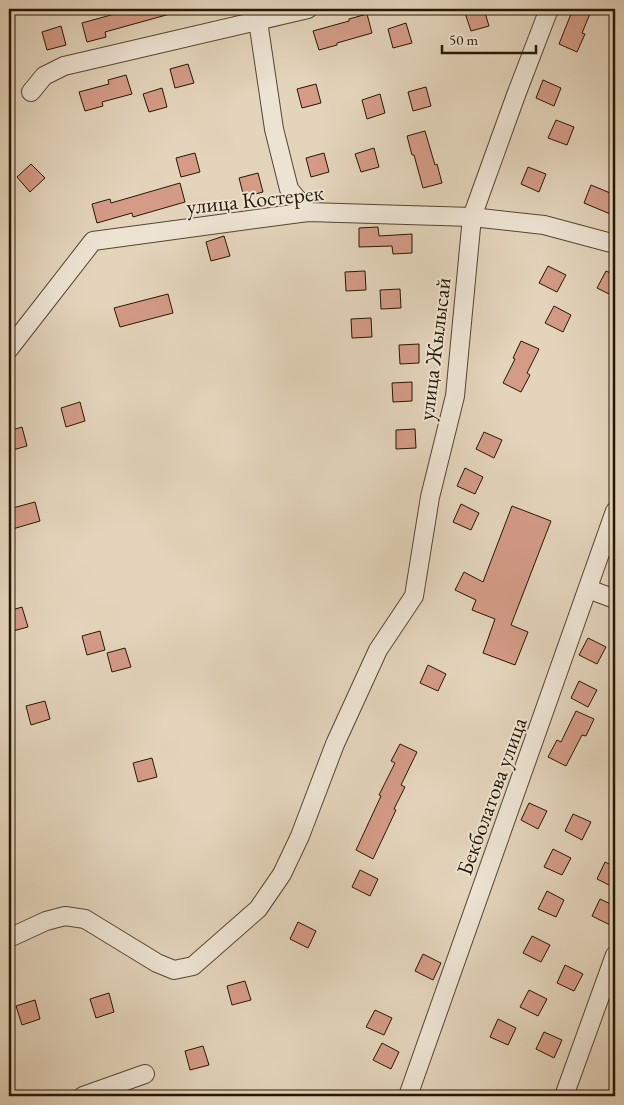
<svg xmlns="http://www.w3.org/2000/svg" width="624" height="1105" font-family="'EB Garamond',serif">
	<rect width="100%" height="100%" fill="#e3d4bb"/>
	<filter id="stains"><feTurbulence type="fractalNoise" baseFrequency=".004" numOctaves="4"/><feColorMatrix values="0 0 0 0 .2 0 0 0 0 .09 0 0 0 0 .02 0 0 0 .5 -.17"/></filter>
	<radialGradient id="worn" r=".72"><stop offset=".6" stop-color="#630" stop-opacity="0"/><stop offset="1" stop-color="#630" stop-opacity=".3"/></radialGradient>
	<!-- building -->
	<path fill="#d49b87" stroke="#261702" d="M117,9H177V12L105,32L106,37L87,42L82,23L118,13Z
		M479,9H484L489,26L471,31L465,13Z
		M573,9H592L582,33L585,34L577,52L559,44Z
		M367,14L372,33L337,43V45L319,50L313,31L349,21V19Z
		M406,23L412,43L393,48L388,29Z
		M61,26L66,45L47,50L42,32Z
		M188,64L194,83L175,88L170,69Z
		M126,75L132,94L102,102L103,106L85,111L79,92L109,84L108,80Z
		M543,80L561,88L554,106L536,98Z
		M316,84L321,103L302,108L297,89Z
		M426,87L431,106L413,111L408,92Z
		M162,88L167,107L149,112L143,94Z
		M380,94L385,113L367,119L362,100Z
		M556,120L574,127L567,145L548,138Z
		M425,131L435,165L437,164L442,183L423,188L414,155H412L407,136Z
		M374,148L379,167L361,172L355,154Z
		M195,153L200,172L181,177L176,158Z
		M324,153L329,172L311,177L306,158Z
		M31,164L45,178L30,192L17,177Z
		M528,167L546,174L539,192L521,184Z
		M258,173L263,192L244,197L239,178Z
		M180,183L185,202L133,217L132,213L97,223L92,204L110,199L111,203Z
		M591,185L615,195V216L584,203Z
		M378,227L379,236L412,234V253L393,254L392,246L359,247V228Z
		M224,236L230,256L211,261L206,242Z
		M548,266L566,275L557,292L539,283Z
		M365,271L366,290L346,291L345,272Z
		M606,271L615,275V297L597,288Z
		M400,289L401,308L381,309L380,290Z
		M168,294L173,313L120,327L114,308Z
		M554,306L571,315L563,332L545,323Z
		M371,318L372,337L352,338L351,319Z
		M521,341L539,349L527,373L530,375L521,392L503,383L515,359L513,358Z
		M419,344V363L400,364L399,345Z
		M412,382V401L393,402L392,383Z
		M80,402L85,421L66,427L61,408Z
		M22,427L27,446L9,451V431Z
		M415,429L416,448L396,449V430Z
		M484,432L502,440L494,458L476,449Z
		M465,468L483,477L475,494L457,486Z
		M35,502L40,521L9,530V509Z
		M461,504L479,513L471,530L453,522Z
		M512,506L551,521L511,625L528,632L515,665L483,653L495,619L472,610L476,600L455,590L464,572L483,582Z
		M22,607L28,627L9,632V611Z
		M100,631L105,650L87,655L82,636Z
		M588,638L606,647L597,664L579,655Z
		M125,648L131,667L112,672L107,653Z
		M428,665L446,674L438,691L420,683Z
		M579,681L597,690L588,707L571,698Z
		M45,701L50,719L31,725L26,706Z
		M576,711L594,719L586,736L582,735L566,766L548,757L557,740L561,742Z
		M400,744L417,752L401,785L405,787L394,809L396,810L373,859L356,850L381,796L379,795L395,763L391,761Z
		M152,758L157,777L138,782L133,763Z
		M529,803L547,811L538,829L521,820Z
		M573,814L591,822L582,840L565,831Z
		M553,849L571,858L562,875L544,867Z
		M605,862L615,867V888L597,879Z
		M360,870L378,879L370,896L352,887Z
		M547,891L564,900L556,917L538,909Z
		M600,899L615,906V913L610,925L592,916Z
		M298,922L316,931L308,948L290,939Z
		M532,936L550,945L541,962L523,953Z
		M423,954L441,963L433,980L415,971Z
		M565,965L583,974L574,991L557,983Z
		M245,981L251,1000L232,1005L227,986Z
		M529,990L547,999L538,1016L520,1007Z
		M109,993L114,1012L96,1018L90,999Z
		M35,1000L40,1019L22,1025L16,1006Z
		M375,1010L392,1018L384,1035L366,1027Z
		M498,1019L516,1028L508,1045L490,1037Z
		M544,1032L562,1040L554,1058L536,1049Z
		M382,1043L399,1052L391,1069L373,1060Z
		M203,1046L209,1065L190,1070L185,1051Z"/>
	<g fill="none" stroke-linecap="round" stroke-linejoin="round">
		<defs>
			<path id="minor" d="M255,9L258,21L274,129L289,189L308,212
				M31,92L44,76L64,66L308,9
				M9,349L93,241L308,212L472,217L544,225L615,244
				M588,589L615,599
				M9,938L46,921L65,916L85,919L157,963L174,970L193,966L258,909L282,874L300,836L335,744L378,650L414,596L430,497L455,396L472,217L516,95L549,9
				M83,1096L145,1074
				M408,1096L615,511
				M564,1096L615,955"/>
		</defs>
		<!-- minor casing -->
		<use href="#minor" stroke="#554630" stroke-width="20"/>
		<!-- minor -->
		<use href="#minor" stroke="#ede3d3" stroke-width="18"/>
	</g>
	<g text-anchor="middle" stroke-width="4" stroke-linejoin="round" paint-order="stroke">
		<!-- street labels -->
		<g font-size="22" fill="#261702" stroke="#ede3d3">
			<text transform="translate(255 199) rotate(-6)" y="8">улица Костерек</text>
			<text transform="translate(434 349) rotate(-83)" y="8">улица Жылысай</text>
			<text transform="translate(491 796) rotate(-70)" y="8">Бекболатова улица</text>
		</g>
	</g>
	<!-- margin -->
	<rect width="624" height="1105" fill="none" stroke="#e3d4bb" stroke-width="30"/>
	<rect x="10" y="10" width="604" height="1085" fill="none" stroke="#261702" stroke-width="2.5"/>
	<rect x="15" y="15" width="594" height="1075" fill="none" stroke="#261702"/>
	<!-- scale -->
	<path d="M442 45v8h94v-8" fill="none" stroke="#261702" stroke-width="2.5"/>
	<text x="449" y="45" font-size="15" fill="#261702" stroke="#ede3d3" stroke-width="4" paint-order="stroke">50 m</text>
	<rect width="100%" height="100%" filter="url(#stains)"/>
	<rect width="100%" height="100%" fill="url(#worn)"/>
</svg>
